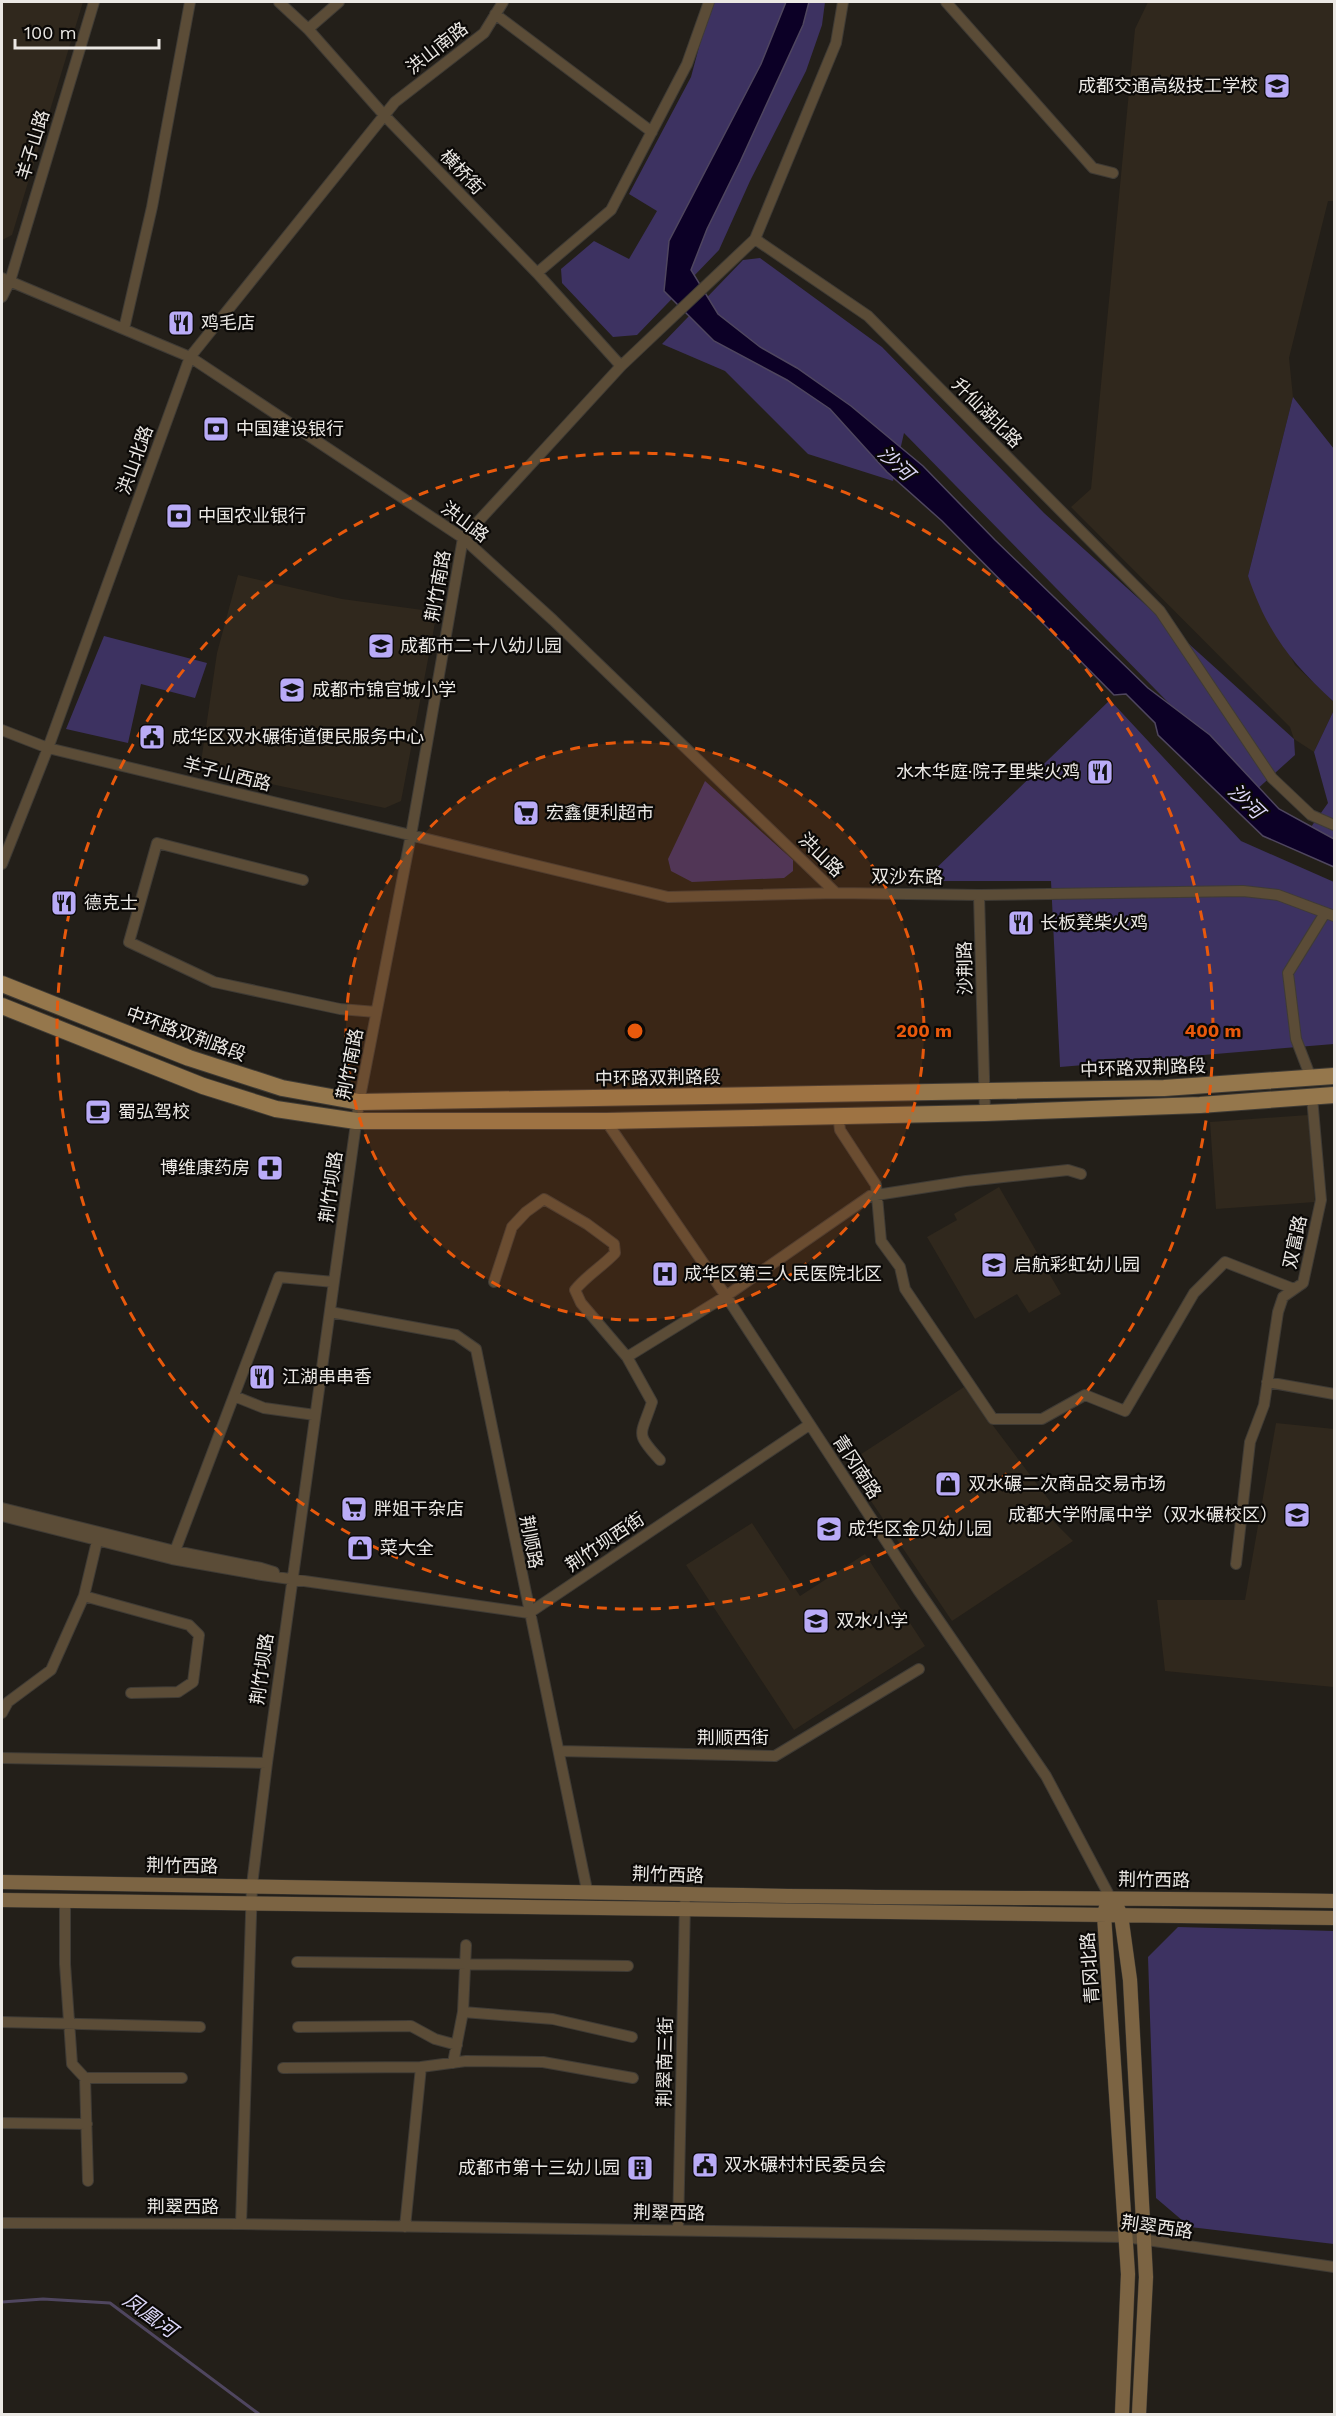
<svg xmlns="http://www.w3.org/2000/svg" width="1336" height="2416" font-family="'Work Sans','Noto Sans SC',sans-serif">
	<rect width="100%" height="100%" fill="#231f19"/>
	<!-- built -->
	<path fill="#30281d" d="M2,2H83L12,235L2,240Z
		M1148,2H1334V201H1328L1289,358L1293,397L1248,576L1295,665L1334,702V710L1314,752L1294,739L1290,727L1071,507L1091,489L1135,29Z
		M238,575L342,599L437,612L401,801L385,808L200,769L217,653Z
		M1308,1115L1315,1202L1216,1209L1210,1122Z
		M999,1187L1061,1294L1029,1313L1017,1294L975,1319L927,1237L957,1220L954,1214Z
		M964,1387L1052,1504L1042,1510L1073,1541L952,1621L846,1464Z
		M1276,1423L1334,1429V1687L1165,1671L1157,1600H1245Z
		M752,1523L800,1596L865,1554L925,1646L794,1730L686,1565Z"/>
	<!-- green -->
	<path fill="#3d3261" d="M711,2H825L822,25L806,71L750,181L719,250L637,335L613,337L562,283L561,269L594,241L629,259L657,211L629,194L691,77Z
		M760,258L882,347L1044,513L1294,739L1295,755L1255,791L904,433L893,481L808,454L725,371L662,344L743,260Z
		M1293,397L1334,449V702C1291,663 1267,632 1248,576Z
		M104,636L207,663L195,698L141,684L128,743L66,729Z
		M1110,700L1241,841L1334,882V1044L1060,1067L1051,881H923Z
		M1334,710V839L1311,827L1328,803L1314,752Z
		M705,781L793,860V871L784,878L692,882L671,871L668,859Z
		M1178,1927L1334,1931V2244L1190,2227L1156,2198L1148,1957Z"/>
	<!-- water -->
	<path fill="#0c0026" stroke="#4f465f" stroke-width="1.5" d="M786,2H809L803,25L740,162L707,229L691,270L718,314L760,347L797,368L851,406L923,466L995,540L1148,688L1210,735L1279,809L1334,839V867L1263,836L1158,735L1155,723L1126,694L1114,695L942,521L887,472L830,409L787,380L714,341L664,291L669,241L761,64Z"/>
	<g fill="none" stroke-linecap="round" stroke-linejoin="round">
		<!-- stream -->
		<path stroke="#4f465f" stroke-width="3" d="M2,2302L43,2299L110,2303L259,2414"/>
		<defs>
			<path id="street" d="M279,2L308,29L384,115L537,273L621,366
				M946,2L1093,168L1113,173
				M495,14L652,132
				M308,29L339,2
				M755,239L868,316L1160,611L1272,778L1311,815L1334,825
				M537,273L611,210L687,64L709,2
				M2,278L190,357L463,538L553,620L836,893
				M2,297L10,281L94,2
				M124,329L152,207L190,2
				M2,730L48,748L668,897L836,893L979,895L1243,891L1278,895L1334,916
				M2,864L48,748L190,357L395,102L484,33L503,2
				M303,880L157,843L129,942L214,982L340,1009L376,1012
				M979,895L985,1113
				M1311,1078L1296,1039L1288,973L1325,913
				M838,1114L840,1130L876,1185L881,1241L900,1267L905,1289L993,1419H1042L1085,1395L1125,1411L1194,1293L1225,1262L1294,1289
				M606,1121L726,1296L918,1590L1046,1776L1110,1897
				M494,1282L512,1227L526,1212L544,1199L587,1224L614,1244L615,1253C603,1266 586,1276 575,1290L581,1303L627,1357L652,1402C641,1436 634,1432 660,1460
				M330,1312L456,1335L476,1349L587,1890
				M627,1357L726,1296L870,1196L966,1181L1068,1170L1081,1174
				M1267,1382L1334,1394
				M234,1396L264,1408L315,1415
				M2,1508L175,1551L261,1568L274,1572
				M2,1516L172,1559L262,1575L529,1613L809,1425
				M175,1551L279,1277L334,1282
				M1236,1564L1250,1442L1264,1405L1278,1312L1283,1297L1303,1283L1321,1200L1312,1097
				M84,1596L189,1625L199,1635L193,1682L178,1692L131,1693
				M2,1713L8,1702L51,1670L84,1596L99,1533
				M559,1751L775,1756L919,1669
				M2,1758L267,1763
				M65,1900V1964L72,2064L85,2078L88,2181
				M297,1962L628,1966
				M463,2012L466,1945
				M2,2022L200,2027
				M298,2027L411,2026L435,2039L457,2045
				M453,2063L463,2012L553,2019L632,2037
				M421,2067L466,2061L543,2062L633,2078
				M283,2068L421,2067L405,2227
				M85,2078H182
				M2,2123L87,2124
				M2,2223L241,2224L1126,2237L1334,2267
				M241,2224L252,1885L267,1763L359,1102L411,835L463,538L621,366L755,239L836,43L843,2
				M678,2230L685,1903"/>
			<path id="secondary" d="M2,1882C229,1884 457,1889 685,1894C901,1899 1118,1897 1334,1901
				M2,1900L1334,1918
				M1106,1907L1104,1915L1128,2274L1122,2414
				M1118,1909L1121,1915L1130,1980L1146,2277L1139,2414"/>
			<path id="primary" d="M2,984L189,1058L282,1088L359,1102L1164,1088L1334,1076
				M2,1006L203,1086L276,1109L356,1121H606L985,1113L1200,1105L1334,1095"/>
		</defs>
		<!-- street casing -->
		<use href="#street" stroke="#3f3b35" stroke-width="12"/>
		<!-- secondary casing -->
		<use href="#secondary" stroke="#3f3b35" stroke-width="15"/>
		<!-- primary casing -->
		<use href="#primary" stroke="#3f3b35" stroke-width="18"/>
		<!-- street -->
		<use href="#street" stroke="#5b4c37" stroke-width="10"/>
		<!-- secondary -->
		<use href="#secondary" stroke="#7c6443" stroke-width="14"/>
		<!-- primary -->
		<use href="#primary" stroke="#95774c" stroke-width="16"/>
	</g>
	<!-- distance rings -->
	<circle cx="635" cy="1031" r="289" fill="#e8590c" fill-opacity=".12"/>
	<g fill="none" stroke="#e8590c" stroke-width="3" stroke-dasharray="10 8">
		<circle cx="635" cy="1031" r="289"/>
		<circle cx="635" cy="1031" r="578"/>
	</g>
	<!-- icons -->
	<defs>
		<symbol id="school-square" viewBox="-11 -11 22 22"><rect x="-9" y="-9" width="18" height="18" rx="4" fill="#b9abf7" stroke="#0b0907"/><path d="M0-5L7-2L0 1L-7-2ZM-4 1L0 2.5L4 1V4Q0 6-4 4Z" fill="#111"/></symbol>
		<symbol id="restaurant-square" viewBox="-11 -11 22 22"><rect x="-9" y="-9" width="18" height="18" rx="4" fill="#b9abf7" stroke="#0b0907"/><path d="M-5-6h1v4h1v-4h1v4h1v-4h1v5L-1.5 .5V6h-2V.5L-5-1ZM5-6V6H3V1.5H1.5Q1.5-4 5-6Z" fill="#111"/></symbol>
		<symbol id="bank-square" viewBox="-11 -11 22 22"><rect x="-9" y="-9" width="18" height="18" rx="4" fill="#b9abf7" stroke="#0b0907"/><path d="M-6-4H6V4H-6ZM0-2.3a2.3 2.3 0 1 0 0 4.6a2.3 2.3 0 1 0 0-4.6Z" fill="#111"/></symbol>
		<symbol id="civic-square" viewBox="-11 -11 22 22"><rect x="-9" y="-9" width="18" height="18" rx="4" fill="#b9abf7" stroke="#0b0907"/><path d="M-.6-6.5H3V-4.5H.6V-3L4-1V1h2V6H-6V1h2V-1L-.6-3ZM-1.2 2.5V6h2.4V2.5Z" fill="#111"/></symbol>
		<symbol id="supermarket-square" viewBox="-11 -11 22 22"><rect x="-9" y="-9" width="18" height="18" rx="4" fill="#b9abf7" stroke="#0b0907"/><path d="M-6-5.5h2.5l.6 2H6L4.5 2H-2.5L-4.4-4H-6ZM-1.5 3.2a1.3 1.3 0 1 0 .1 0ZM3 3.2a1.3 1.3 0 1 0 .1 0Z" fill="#111"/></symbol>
		<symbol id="cafe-square" viewBox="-11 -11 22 22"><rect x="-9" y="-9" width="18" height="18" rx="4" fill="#b9abf7" stroke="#0b0907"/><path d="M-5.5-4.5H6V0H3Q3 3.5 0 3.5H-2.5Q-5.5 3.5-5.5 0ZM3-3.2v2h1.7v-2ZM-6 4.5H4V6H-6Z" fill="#111"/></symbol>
		<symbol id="pharmacy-square" viewBox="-11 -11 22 22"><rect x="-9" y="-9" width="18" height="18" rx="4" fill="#b9abf7" stroke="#0b0907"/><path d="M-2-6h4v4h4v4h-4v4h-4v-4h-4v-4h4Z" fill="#111"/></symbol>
		<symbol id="hospital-square" viewBox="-11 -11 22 22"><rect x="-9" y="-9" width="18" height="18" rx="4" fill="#b9abf7" stroke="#0b0907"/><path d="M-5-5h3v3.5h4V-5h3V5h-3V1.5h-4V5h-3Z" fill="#111"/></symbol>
		<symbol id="shop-square" viewBox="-11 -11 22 22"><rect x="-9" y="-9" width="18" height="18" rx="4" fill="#b9abf7" stroke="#0b0907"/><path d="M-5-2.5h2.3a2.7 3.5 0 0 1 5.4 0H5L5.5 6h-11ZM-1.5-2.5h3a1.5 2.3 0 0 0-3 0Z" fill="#111"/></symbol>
		<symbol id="building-square" viewBox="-11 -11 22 22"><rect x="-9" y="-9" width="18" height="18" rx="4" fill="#b9abf7" stroke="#0b0907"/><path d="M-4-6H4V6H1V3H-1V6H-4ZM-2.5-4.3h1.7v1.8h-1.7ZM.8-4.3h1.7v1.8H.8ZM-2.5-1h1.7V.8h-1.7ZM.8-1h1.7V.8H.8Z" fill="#111"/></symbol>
	</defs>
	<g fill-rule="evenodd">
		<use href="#school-square" x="1262" y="71" width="30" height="30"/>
		<use href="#restaurant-square" x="166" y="308" width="30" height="30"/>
		<use href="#bank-square" x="201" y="414" width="30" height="30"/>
		<use href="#bank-square" x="164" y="501" width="30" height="30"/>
		<use href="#school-square" x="366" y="631" width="30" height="30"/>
		<use href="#school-square" x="277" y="675" width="30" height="30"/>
		<use href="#civic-square" x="137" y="722" width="30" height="30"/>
		<use href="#restaurant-square" x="1085" y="757" width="30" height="30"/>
		<use href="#supermarket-square" x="511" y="798" width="30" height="30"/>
		<use href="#restaurant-square" x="49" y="888" width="30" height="30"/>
		<use href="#restaurant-square" x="1006" y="908" width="30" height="30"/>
		<use href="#cafe-square" x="83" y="1097" width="30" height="30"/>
		<use href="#pharmacy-square" x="255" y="1153" width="30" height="30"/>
		<use href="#school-square" x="979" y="1250" width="30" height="30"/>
		<use href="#hospital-square" x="650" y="1259" width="30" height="30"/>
		<use href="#restaurant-square" x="247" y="1362" width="30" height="30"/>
		<use href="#shop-square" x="933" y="1469" width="30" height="30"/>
		<use href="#supermarket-square" x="339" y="1494" width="30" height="30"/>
		<use href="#school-square" x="1282" y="1500" width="30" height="30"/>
		<use href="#school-square" x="814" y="1514" width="30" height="30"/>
		<use href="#shop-square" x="345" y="1533" width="30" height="30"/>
		<use href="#school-square" x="801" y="1606" width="30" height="30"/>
		<use href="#civic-square" x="690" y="2150" width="30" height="30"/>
		<use href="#building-square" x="625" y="2153" width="30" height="30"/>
	</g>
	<g text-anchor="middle" stroke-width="4.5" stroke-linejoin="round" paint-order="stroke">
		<!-- street labels -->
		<g font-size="18" fill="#ebe8e4" stroke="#0b0907">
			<text transform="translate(437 48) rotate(-38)" y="6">洪山南路</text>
			<text transform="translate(33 145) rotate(-73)" y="6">羊子山路</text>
			<text transform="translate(462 172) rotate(46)" y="6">横桥街</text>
			<text transform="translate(987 413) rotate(45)" y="6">升仙湖北路</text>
			<text transform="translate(135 460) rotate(-70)" y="6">洪山北路</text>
			<text transform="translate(465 522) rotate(37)" y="6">洪山路</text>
			<text transform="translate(438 586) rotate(-80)" y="6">荆竹南路</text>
			<text transform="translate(227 774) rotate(14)" y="6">羊子山西路</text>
			<text transform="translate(821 855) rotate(44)" y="6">洪山路</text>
			<text transform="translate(907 877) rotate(1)" y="6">双沙东路</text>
			<text transform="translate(965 968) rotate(-91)" y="6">沙荆路</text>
			<text transform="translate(186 1034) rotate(20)" y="6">中环路双荆路段</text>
			<text transform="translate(350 1064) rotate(-79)" y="6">荆竹南路</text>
			<text transform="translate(1143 1068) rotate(-2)" y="6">中环路双荆路段</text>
			<text transform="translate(658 1078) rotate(-1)" y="6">中环路双荆路段</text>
			<text transform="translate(331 1187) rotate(-82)" y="6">荆竹坝路</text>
			<text transform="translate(1295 1242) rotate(-78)" y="6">双富路</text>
			<text transform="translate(857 1467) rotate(57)" y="6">青冈南路</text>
			<text transform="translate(531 1542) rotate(79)" y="6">荆顺路</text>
			<text transform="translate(605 1542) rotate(-34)" y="6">荆竹坝西街</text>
			<text transform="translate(262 1669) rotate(-82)" y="6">荆竹坝路</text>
			<text x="733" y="1744">荆顺西街</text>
			<text transform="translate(182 1866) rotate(1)" y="6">荆竹西路</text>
			<text transform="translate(668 1875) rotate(2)" y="6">荆竹西路</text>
			<text transform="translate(1154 1880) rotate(1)" y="6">荆竹西路</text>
			<text transform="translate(1090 1968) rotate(-94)" y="6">青冈北路</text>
			<text transform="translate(665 2062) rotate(-89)" y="6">荆翠南三街</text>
			<text x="183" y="2213">荆翠西路</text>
			<text transform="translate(669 2213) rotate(1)" y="6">荆翠西路</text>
			<text transform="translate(1157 2227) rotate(8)" y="6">荆翠西路</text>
		</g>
		<!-- poi labels -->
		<g font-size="18" fill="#ebe8e4" stroke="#0b0907" text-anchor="start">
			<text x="1258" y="92" text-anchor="end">成都交通高级技工学校</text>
			<text x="201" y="329">鸡毛店</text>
			<text x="236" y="435">中国建设银行</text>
			<text x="198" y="522">中国农业银行</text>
			<text x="400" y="652">成都市二十八幼儿园</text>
			<text x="312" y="696">成都市锦官城小学</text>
			<text x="172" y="743">成华区双水碾街道便民服务中心</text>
			<text x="1080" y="778" text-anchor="end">水木华庭·院子里柴火鸡</text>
			<text x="546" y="819">宏鑫便利超市</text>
			<text x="84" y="909">德克士</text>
			<text x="1040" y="929">长板凳柴火鸡</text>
			<text x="118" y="1118">蜀弘驾校</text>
			<text x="250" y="1174" text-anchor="end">博维康药房</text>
			<text x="1014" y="1271">启航彩虹幼儿园</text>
			<text x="684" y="1280">成华区第三人民医院北区</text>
			<text x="282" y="1383">江湖串串香</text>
			<text x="968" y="1490">双水碾二次商品交易市场</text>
			<text x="374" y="1515">胖姐干杂店</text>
			<text x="1278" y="1521" text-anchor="end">成都大学附属中学（双水碾校区）</text>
			<text x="848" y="1535">成华区金贝幼儿园</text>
			<text x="380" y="1554">菜大全</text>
			<text x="836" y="1627">双水小学</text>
			<text x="724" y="2171">双水碾村村民委员会</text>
			<text x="620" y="2174" text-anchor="end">成都市第十三幼儿园</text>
		</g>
		<!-- water labels -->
		<g font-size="20" font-style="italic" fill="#dbd6f7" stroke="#0b0907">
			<text transform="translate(896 463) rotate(43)" y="7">沙河</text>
			<text transform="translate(1246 801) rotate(44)" y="7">沙河</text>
			<text transform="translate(150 2315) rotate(36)" y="7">凤凰河</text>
		</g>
	</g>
	<circle cx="635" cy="1031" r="9" fill="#e8590c" stroke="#0b0907" stroke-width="3"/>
	<g font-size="18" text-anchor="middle" font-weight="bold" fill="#e8590c" stroke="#0b0907" stroke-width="4.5" stroke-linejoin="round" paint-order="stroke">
		<text x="924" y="1037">200 m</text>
		<text x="1213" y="1037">400 m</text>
	</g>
	<!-- border -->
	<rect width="1336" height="2416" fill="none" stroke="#ebe8e4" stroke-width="6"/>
	<!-- scale -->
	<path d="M15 39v9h144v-9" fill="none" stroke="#ebe8e4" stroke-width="3"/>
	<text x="24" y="39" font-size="18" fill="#ebe8e4" stroke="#0b0907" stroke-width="4.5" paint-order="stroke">100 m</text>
</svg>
